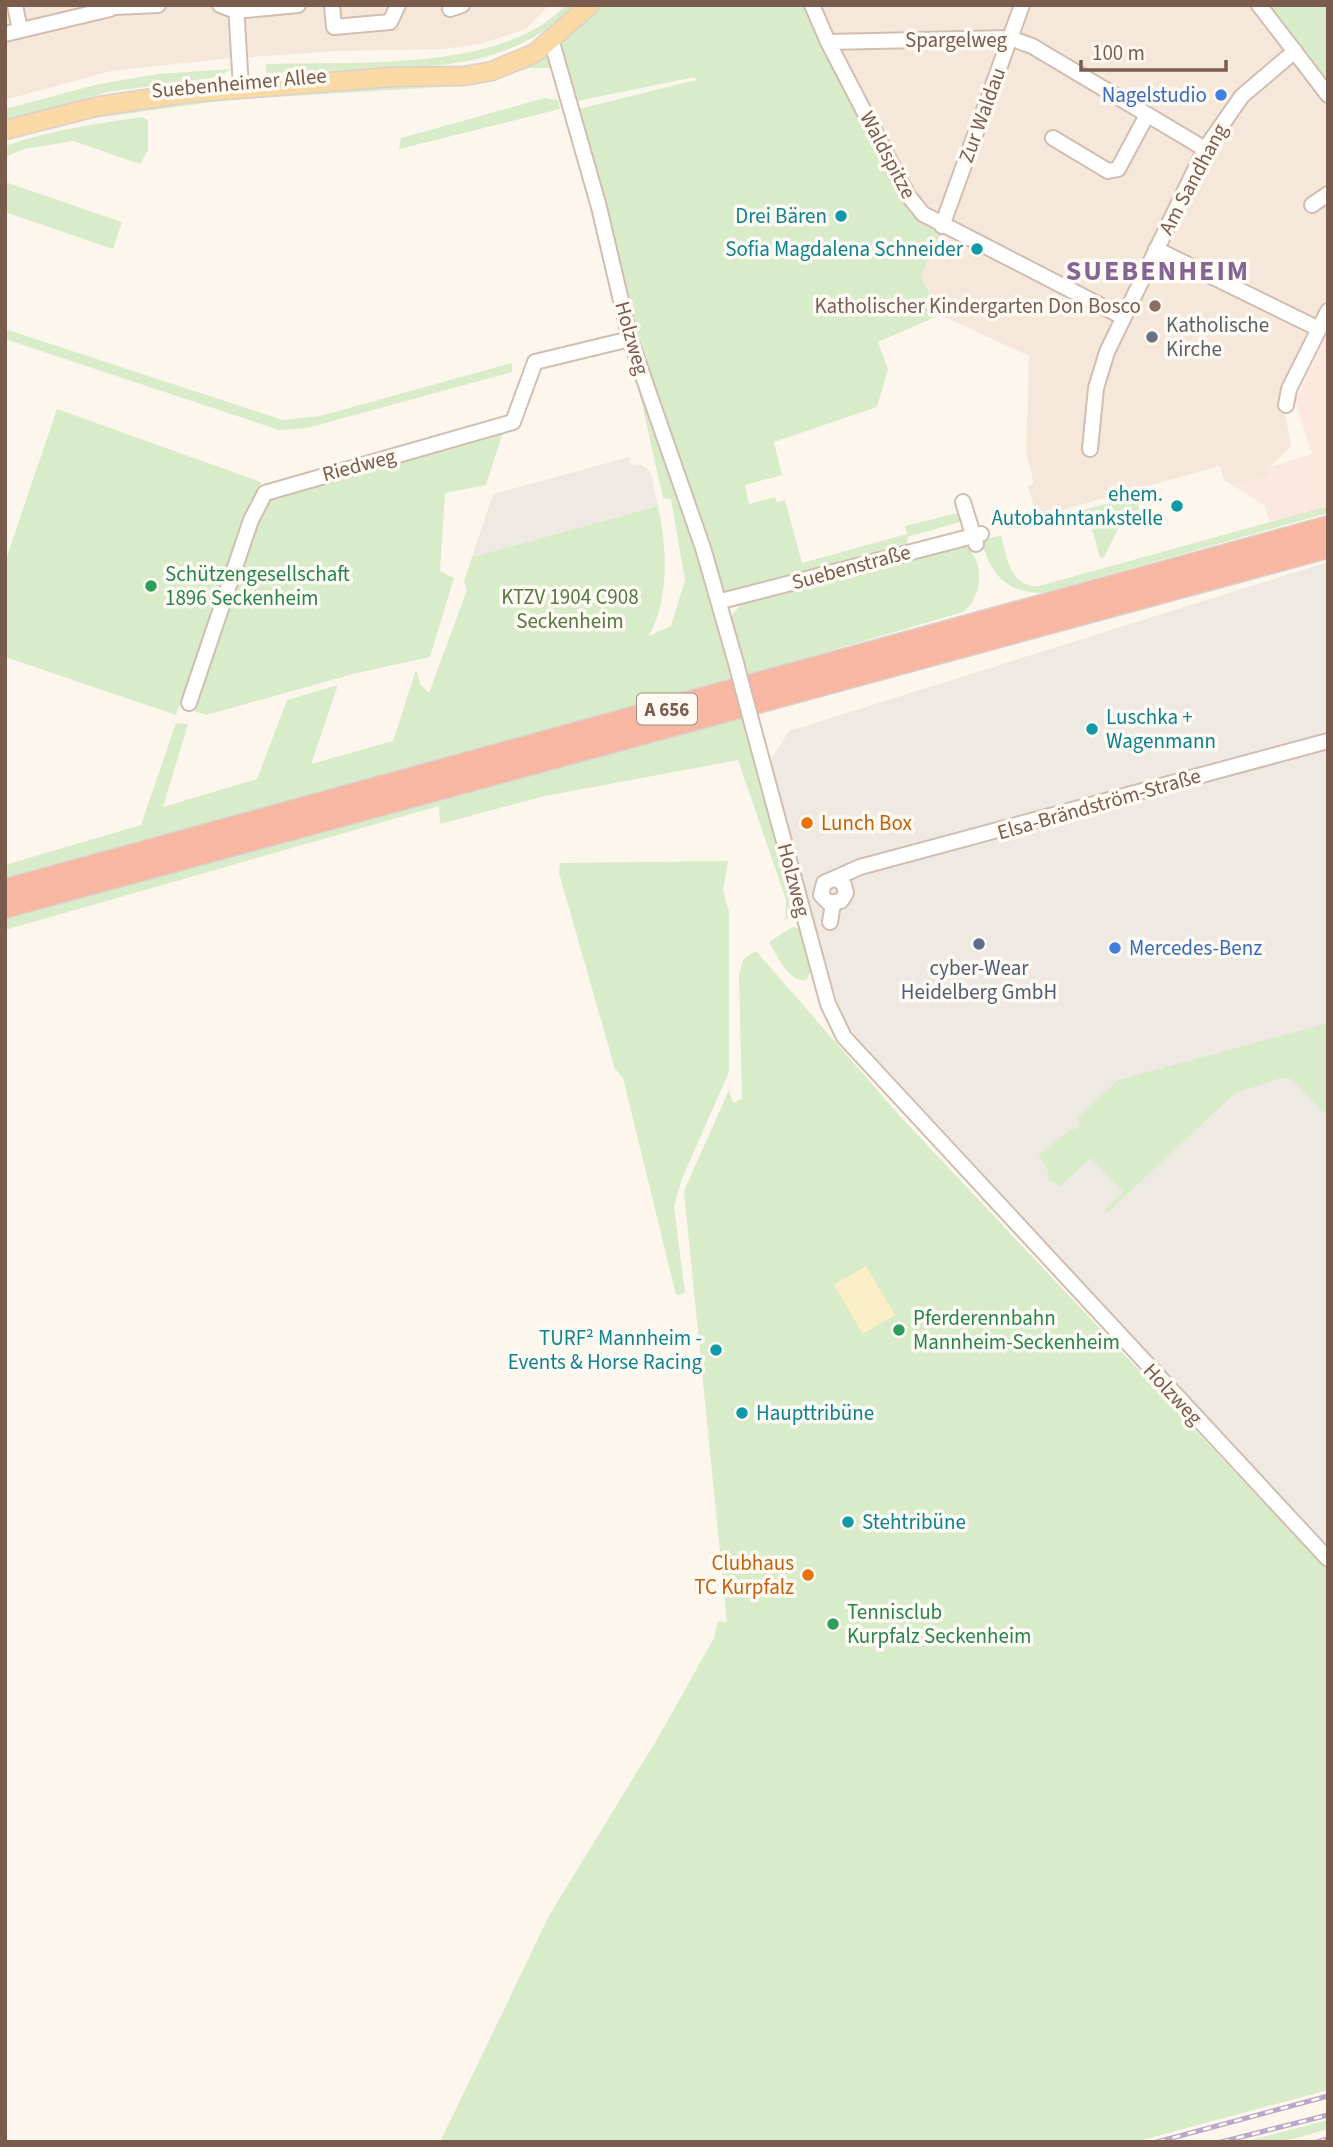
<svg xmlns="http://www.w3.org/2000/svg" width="1333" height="2147" font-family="'Source Sans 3',sans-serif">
	<rect width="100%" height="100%" fill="#fdf6ec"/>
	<!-- residential -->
	<path fill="#f5e8da" d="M5,5H549L526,29L480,44L442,49L338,51L222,59L111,71L5,100Z
		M809,5H1265L1328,89V303L1290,379L1284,408L1291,447L1268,468L1270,476L1232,485L1224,480L1220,466L1037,517L1028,486L1034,484L1026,452L1029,356L941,315L921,276L920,220L903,196L821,45Z"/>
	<!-- commercial -->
	<path fill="#fde8e0" d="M1328,331V506L1269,522L1265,506L1232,485L1269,476L1267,468L1312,454L1295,400Z"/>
	<!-- industrial -->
	<path fill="#efe9e4" d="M629,457L631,465L640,464L650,471L658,506L472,557L493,494Z
		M1328,562V1571L981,1175L882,1071L858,1040L841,1015L802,884L771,760L789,731Z"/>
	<!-- green -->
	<path fill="#d8ecc9" d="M566,5H578C507,68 446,66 357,70C327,71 296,72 266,73V64C354,61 502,73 566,5Z
		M602,5H810L821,45L903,196L920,220L941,232L921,276L940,315L878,342L888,369L877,407L774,442L782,475L745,485L749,504L775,497L777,502L785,500L802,563L907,534L905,526L958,513L960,522L907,537L908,545L724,594C657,439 619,272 575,110L696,80L695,77L573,102L559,41Z
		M1265,5H1328V86Z
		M548,53L552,63L550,68H530L475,85L227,100L74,121L131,104L389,81Z
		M231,69L218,77L108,92L5,121V109L99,84L158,74Z
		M545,98L558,100L560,109L399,149L401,138Z
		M142,117L148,120V150L140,164L73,141L24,149L5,157V146C50,130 96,124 142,117Z
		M5,182L122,222L113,249L5,212Z
		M5,329L283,420L320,416L512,363V372L307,428L279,430L5,339Z
		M634,368L738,678L5,878V865L141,825L176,723L188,724L163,807L257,779L287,700L338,685L311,764L393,741L416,670L421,685L429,693L467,590L464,581L472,557L658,506C667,549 670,596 649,636L671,626L685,580L671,499L663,498Z
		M57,409L261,482L254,501H250L176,715L5,657V562Z
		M504,429L486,485L445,493L440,571L454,578L430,657L357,673L206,715L194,711L192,706L218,631L223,627L225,607L267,501L276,495Z
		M1137,496L1140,515L1122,521L1104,557L1100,558L1088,514L1060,521L1059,516Z
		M1328,506V513L1043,593C1006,593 991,574 981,541L1001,535C1007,557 1010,588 1039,586Z
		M966,546C986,563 982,597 963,612L747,675L730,618L742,602Z
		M743,713L795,914L785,920L786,900L738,760L545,796L440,824L439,806L5,930V917L545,770Z
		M728,861L723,891L729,912V1072L681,1181L674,1207L685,1293L676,1295L623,1078L615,1069L559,873L560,863Z
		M792,927L803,929L813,968L806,980C789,983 777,955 769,942Z
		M756,951L898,1114L1328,1571V2090L1135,2142H440L550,1914L659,1736L714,1638L718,1621L727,1622L684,1191L729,1090L733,1103L742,1099L739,974L744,958Z
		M1328,1023V1117L1292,1079L1281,1078L1235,1093L1107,1213L1104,1211L1123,1192L1091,1158L1060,1186L1049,1180L1047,1167L1038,1156L1068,1131L1080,1127L1078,1117L1118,1080Z
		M1328,2120V2129L1282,2142H1243Z"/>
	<!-- sand -->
	<path fill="#fcefc7" d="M866,1266L895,1315L863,1334L834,1285Z"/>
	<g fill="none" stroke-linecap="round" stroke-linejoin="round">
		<defs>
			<path id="minor" d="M15,5L20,30
				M220,5L236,11L298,5
				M236,5L241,88
				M332,5L334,27L390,22L398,5
				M812,5L828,42L907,194L923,214L1123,317
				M1259,5L1328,95
				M115,7L158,5
				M450,9L462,5
				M5,34L110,9L116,5
				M551,39L599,207L630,339L703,548L736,663
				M828,42L1010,38L1032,46L1205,149
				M1053,138L1108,171L1118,169L1147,115
				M1312,205L1328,194
				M942,226L1022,5
				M1156,249L1319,329
				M1286,405L1289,389L1328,311
				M1090,449L1096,388L1107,352L1205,149L1242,96L1295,51
				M963,502L976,544
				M721,601L981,534
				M189,703L251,520L265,493L513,422L535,362L630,339
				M754,731L828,1004L844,1037L1328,1559
				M837,879L844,885L846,893L841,901L829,903L821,895L824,883L860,867L1328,741
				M830,922L833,904"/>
			<path id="major" d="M5,130L99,106L187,93L392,77L464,76L492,71L535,53L590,5"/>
			<path id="highway" d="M5,890L1328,527
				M5,907L1328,547"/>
		</defs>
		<!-- minor casing -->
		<use href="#minor" stroke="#d1beb0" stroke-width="18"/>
		<!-- major casing -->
		<use href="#major" stroke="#dad1cd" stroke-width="21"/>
		<!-- highway casing -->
		<use href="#highway" stroke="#dad1cd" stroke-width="24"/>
		<!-- minor -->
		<use href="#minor" stroke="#fff" stroke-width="14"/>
		<!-- major -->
		<use href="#major" stroke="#fbd9a5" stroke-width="18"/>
		<!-- highway -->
		<use href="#highway" stroke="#f7b7a3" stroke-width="21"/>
		<defs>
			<path id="rail" d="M1157,2142L1328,2096
				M1221,2142L1328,2115
				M1317,2142L1328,2139"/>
		</defs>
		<!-- rail casing -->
		<use href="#rail" stroke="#b9a8c9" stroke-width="5"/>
		<!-- rail -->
		<use href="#rail" stroke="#fffaf3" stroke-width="2.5" stroke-dasharray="8" stroke-linecap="butt"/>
		<defs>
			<path id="minor-bridge" d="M736,663L754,731"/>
		</defs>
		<!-- minor-bridge casing -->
		<use href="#minor-bridge" stroke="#d1beb0" stroke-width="18" stroke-linecap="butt"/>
		<!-- minor-bridge -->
		<use href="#minor-bridge" stroke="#fff" stroke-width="14"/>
	</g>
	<!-- markers -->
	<g fill="#3f7fe0" stroke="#fffaf3" stroke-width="2.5">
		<circle cx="1221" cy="95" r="7"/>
		<circle cx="1115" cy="948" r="7"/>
	</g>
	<g fill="#0f9aa8" stroke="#fffaf3" stroke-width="2.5">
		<circle cx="841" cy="216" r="7"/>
		<circle cx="977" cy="249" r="7"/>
		<circle cx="1177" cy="506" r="7"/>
		<circle cx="1092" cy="729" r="7"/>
		<circle cx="716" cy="1350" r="7"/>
		<circle cx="742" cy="1413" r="7"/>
		<circle cx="848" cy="1522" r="7"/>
	</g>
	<circle fill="#8d6e63" stroke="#fffaf3" stroke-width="2.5" cx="1155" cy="306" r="7"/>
	<circle fill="#6b7280" stroke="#fffaf3" stroke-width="2.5" cx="1152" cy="337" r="7"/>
	<g fill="#2e9e5b" stroke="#fffaf3" stroke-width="2.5">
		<circle cx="151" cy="586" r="7"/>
		<circle cx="899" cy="1330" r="7"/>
		<circle cx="833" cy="1624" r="7"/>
	</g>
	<g fill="#e8710a" stroke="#fffaf3" stroke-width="2.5">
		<circle cx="807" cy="823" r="7"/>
		<circle cx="808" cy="1575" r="7"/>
	</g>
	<circle fill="#5c6f8a" stroke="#fffaf3" stroke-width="2.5" cx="979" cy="944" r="7"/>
	<g text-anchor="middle" stroke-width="7" stroke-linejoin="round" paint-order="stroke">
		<!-- shield labels -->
		<rect fill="#fffaf3" stroke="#a28b7f" stroke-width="2" x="637" y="693.5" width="60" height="31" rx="5"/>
		<g font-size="19" font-weight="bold" fill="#7a5c4d">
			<text x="667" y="716">A 656</text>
		</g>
		<!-- street labels -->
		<g font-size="21" fill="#7a5c4d" stroke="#fffaf3">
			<text x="956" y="47">Spargelweg</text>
			<text transform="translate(239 83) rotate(-5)" y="7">Suebenheimer Allee</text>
			<text transform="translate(982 115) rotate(-70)" y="7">Zur Waldau</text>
			<text transform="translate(888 155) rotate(62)" y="7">Waldspitze</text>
			<text transform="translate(1193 179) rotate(-62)" y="7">Am Sandhang</text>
			<text transform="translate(632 338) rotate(74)" y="7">Holzweg</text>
			<text transform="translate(359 465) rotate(-15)" y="7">Riedweg</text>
			<text transform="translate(851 567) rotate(-15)" y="7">Suebenstraße</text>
			<text transform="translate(1099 804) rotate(-16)" y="7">Elsa-Brändström-Straße</text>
			<text transform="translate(794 880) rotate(75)" y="7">Holzweg</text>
			<text transform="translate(1173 1394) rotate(47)" y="7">Holzweg</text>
		</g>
		<!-- shop labels -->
		<g font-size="21" fill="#366cbe" stroke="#fffaf3" text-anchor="end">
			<text x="1207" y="102">Nagelstudio</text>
			<text x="1129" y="955" text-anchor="start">Mercedes-Benz</text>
		</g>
		<!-- culture labels -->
		<g font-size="21" fill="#0d838f" stroke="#fffaf3" text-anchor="end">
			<text x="827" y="223">Drei Bären</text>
			<text x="963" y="256">Sofia Magdalena Schneider</text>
			<text x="1163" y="501">ehem.<tspan x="1163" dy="24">Autobahntankstelle</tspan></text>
			<text x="1106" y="724" text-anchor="start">Luschka +<tspan x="1106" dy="24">Wagenmann</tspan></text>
			<text x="702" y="1345">TURF² Mannheim -<tspan x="702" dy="24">Events &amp; Horse Racing</tspan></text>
			<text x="756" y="1420" text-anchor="start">Haupttribüne</text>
			<text x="862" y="1529" text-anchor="start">Stehtribüne</text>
		</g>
		<!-- education labels -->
		<g font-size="21" fill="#785e54" stroke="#fffaf3" text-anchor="end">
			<text x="1141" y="313">Katholischer Kindergarten Don Bosco</text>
		</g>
		<!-- worship labels -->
		<g font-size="21" fill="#5b616d" stroke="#fffaf3" text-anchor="start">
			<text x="1166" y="332">Katholische<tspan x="1166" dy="24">Kirche</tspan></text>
		</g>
		<!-- leisure labels -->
		<g font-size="21" fill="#27864d" stroke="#fffaf3" text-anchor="start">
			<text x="165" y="581">Schützengesellschaft<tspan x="165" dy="24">1896 Seckenheim</tspan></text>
			<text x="913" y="1325">Pferderennbahn<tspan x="913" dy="24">Mannheim-Seckenheim</tspan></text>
			<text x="847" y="1619">Tennisclub<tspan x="847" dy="24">Kurpfalz Seckenheim</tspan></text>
		</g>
		<!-- park labels -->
		<g font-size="21" fill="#537a41" stroke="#fffaf3">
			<text x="570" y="604">KTZV 1904 C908<tspan x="570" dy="24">Seckenheim</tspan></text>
		</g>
		<!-- food labels -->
		<g font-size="21" fill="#c56008" stroke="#fffaf3" text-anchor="start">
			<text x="821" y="830">Lunch Box</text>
			<text x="794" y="1570" text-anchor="end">Clubhaus<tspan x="794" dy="24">TC Kurpfalz</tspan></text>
		</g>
		<!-- service labels -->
		<g font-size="21" fill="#4e5e75" stroke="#fffaf3">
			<text x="979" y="975">cyber-Wear<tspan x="979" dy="24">Heidelberg GmbH</tspan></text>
		</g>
		<!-- district labels -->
		<g font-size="28" font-weight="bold" letter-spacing="2" fill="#846695" stroke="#fffaf3">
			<text x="1158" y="280">SUEBENHEIM</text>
		</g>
	</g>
	<!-- border -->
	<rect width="1333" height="2147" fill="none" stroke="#7a5c4d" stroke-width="14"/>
	<!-- scale -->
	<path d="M1081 60v10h145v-10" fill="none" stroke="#7a5c4d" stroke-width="3.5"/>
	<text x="1092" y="60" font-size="21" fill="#7a5c4d" stroke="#fffaf3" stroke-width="5" paint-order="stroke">100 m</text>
</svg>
